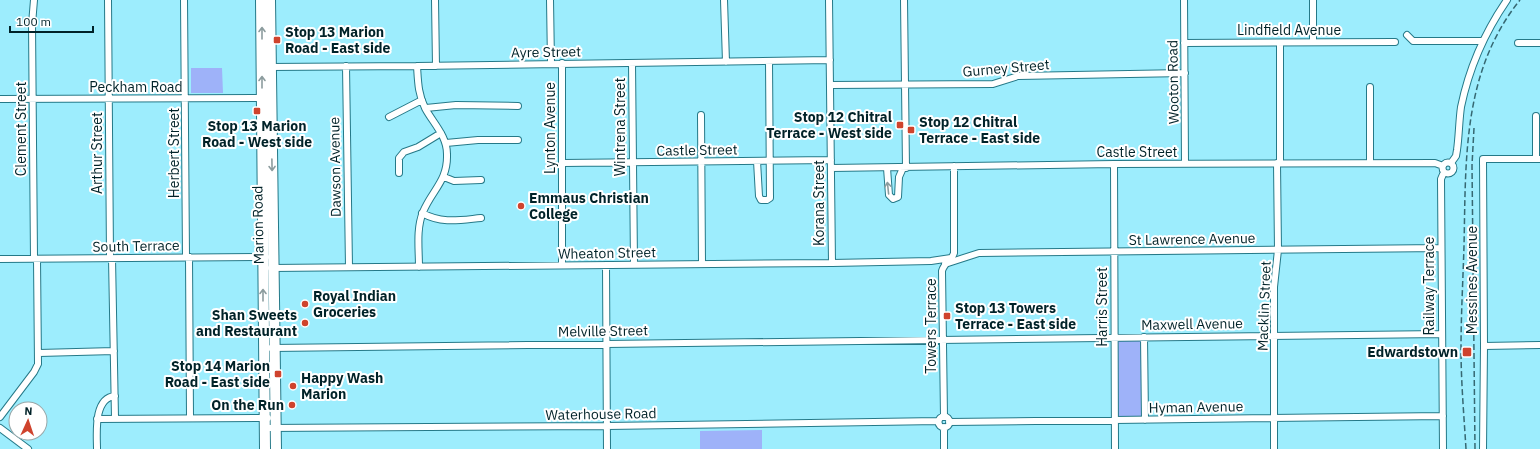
<svg xmlns="http://www.w3.org/2000/svg" width="1540" height="449" font-family="'IBM Plex Sans',sans-serif">
	<rect width="100%" height="100%" fill="#9dedfd"/>
	<!-- green -->
	<path fill="#9eb2f9" d="M191,68H222L223,93H191Z
		M1115,337H1143L1145,420H1116Z
		M762,430V449H700V431Z"/>
	<g fill="none" stroke-linecap="round" stroke-linejoin="round">
		<defs>
			<path id="street" d="M34,0L32,24L34,258
				M108,0L110,258
				M184,0L186,257
				M435,0L436,66
				M550,0L551,63
				M724,0L726,62
				M829,0L832,263
				M904,0L906,168
				M1184,0L1185,164
				M1313,0V42
				M1407,35L1413,41H1483
				M1184,43L1395,42
				M1280,43V163
				M1518,43H1540
				M562,63V265
				M632,63L634,264
				M346,66L349,267
				M417,66C418,81 418,94 425,108C433,123 447,136 447,154C448,181 432,190 423,212C416,229 419,249 419,267
				M269,67L417,66L830,60
				M830,85L993,84L1018,76L1185,73
				M1370,87V163
				M0,99L264,98
				M426,108L456,105L518,106
				M701,115L702,264
				M1536,116V159
				M389,117L422,100
				M446,143L478,140H518
				M757,161L759,196L761,200H767L770,198L769,61
				M1442.5 168a5.5 5.5 0 1 1 11 0a5.5 5.5 0 1 1-11 0Z
				M563,163L831,160
				M1451,163L1456,156L1457,150C1459,136 1459,121 1461,107C1469,68 1485,32 1507,0
				M1114,164L1115,449
				M831,168L1114,164L1435,163L1443,166
				M887,168L889,195L893,199L898,197L899,177L903,168
				M399,173V158L404,152L418,147L441,133
				M444,177L454,181L481,180
				M422,213C442,224 460,220 481,218
				M189,257L190,418
				M112,258L115,418
				M0,259L266,257
				M945,264L979,253L1441,248
				M606,265L607,449
				M271,268L832,263L931,261L951,258
				M1144,337L1145,420
				M1484,346L1540,345
				M271,348L1442,334
				M39,353L114,351
				M938.5 422a5.5 5.5 0 1 1 11 0a5.5 5.5 0 1 1-11 0Z
				M0,417L34,372L38,364L37,259
				M944,417L942,271C944,263 952,260 954,253V166
				M97,419L268,418
				M949,422L1443,416
				M944,427V449
				M0,428L28,449
				M265,428L607,426L938,421
				M97,449C97,434 93,398 115,396
				M1274,449V287L1278,250L1277,163
				M1443,449L1441,179L1444,172
				M1483,449L1484,346L1483,159H1540"/>
			<path id="primary" d="M261,0L265,449
				M270,0L276,449"/>
		</defs>
		<!-- street casing -->
		<use href="#street" stroke="#257988" stroke-width="8"/>
		<!-- primary casing -->
		<use href="#primary" stroke="#257988" stroke-width="12"/>
		<!-- street -->
		<use href="#street" stroke="#fff" stroke-width="6"/>
		<!-- primary -->
		<use href="#primary" stroke="#fff" stroke-width="10"/>
		<!-- rail -->
		<path stroke="#366872" stroke-width="1.5" stroke-dasharray="6 3" stroke-linecap="butt" d="M1474,128L1472,165L1475,449
			M1466,449C1464,416 1461,382 1461,349C1461,315 1463,280 1464,246C1466,159 1462,72 1520,0"/>
	</g>
	<!-- one-way arrows -->
	<defs><path id="oneway-shaft" d="M-6 0H5M1.5-3L5.5 0L1.5 3" fill="none" stroke-width="1.6" stroke-linecap="round" stroke-linejoin="round"/></defs>
	<g stroke="#8c9c9e">
		<use href="#oneway-shaft" transform="translate(262 33) rotate(-90)"/>
		<use href="#oneway-shaft" transform="translate(262 82) rotate(-90)"/>
		<use href="#oneway-shaft" transform="translate(272 165) rotate(89)"/>
		<use href="#oneway-shaft" transform="translate(888 188) rotate(-96)"/>
		<use href="#oneway-shaft" transform="translate(263 295) rotate(-90)"/>
	</g>
	<!-- markers -->
	<g fill="#cf432d" stroke="#fff" stroke-width="1.5">
		<rect x="273" y="36" width="8" height="8" rx="2"/>
		<rect x="253" y="107" width="8" height="8" rx="2"/>
		<rect x="896" y="121" width="8" height="8" rx="2"/>
		<rect x="907" y="126" width="8" height="8" rx="2"/>
		<circle cx="521" cy="206" r="4"/>
		<circle cx="305" cy="304" r="4"/>
		<rect x="943" y="312" width="8" height="8" rx="2"/>
		<circle cx="305" cy="323" r="4"/>
		<rect x="1462" y="347" width="10" height="10" rx="2"/>
		<rect x="274" y="370" width="8" height="8" rx="2"/>
		<circle cx="293" cy="386" r="4"/>
		<circle cx="292" cy="405" r="4"/>
	</g>
	<g text-anchor="middle" stroke-width="4" stroke-linejoin="round" paint-order="stroke">
		<!-- street labels -->
		<g font-size="14" fill="#002228" stroke="#fff">
			<text x="1289" y="35">Lindfield Avenue</text>
			<text transform="translate(546 52) rotate(-1)" y="5">Ayre Street</text>
			<text transform="translate(1006 68) rotate(-5)" y="5">Gurney Street</text>
			<text transform="translate(1173 82) rotate(-91)" y="5">Wooton Road</text>
			<text x="136" y="92">Peckham Road</text>
			<text transform="translate(620 127) rotate(-90)" y="5">Wintrena Street</text>
			<text transform="translate(550 128) rotate(-90)" y="5">Lynton Avenue</text>
			<text transform="translate(21 129) rotate(-90)" y="5">Clement Street</text>
			<text transform="translate(697 150) rotate(-1)" y="5">Castle Street</text>
			<text x="1137" y="157">Castle Street</text>
			<text transform="translate(97 153) rotate(-90)" y="5">Arthur Street</text>
			<text transform="translate(174 153) rotate(-90)" y="5">Herbert Street</text>
			<text transform="translate(335 167) rotate(-91)" y="5">Dawson Avenue</text>
			<text transform="translate(819 203) rotate(-90)" y="5">Korana Street</text>
			<text transform="translate(258 225) rotate(-91)" y="5">Marion Road</text>
			<text transform="translate(1192 239) rotate(-1)" y="5">St Lawrence Avenue</text>
			<text transform="translate(136 246) rotate(-1)" y="5">South Terrace</text>
			<text transform="translate(607 253) rotate(-1)" y="5">Wheaton Street</text>
			<text transform="translate(1472 280) rotate(-90)" y="5">Messines Avenue</text>
			<text transform="translate(1429 286) rotate(-90)" y="5">Railway Terrace</text>
			<text transform="translate(1264 306) rotate(-88)" y="5">Macklin Street</text>
			<text transform="translate(1102 307) rotate(-90)" y="5">Harris Street</text>
			<text transform="translate(1192 324) rotate(-1)" y="5">Maxwell Avenue</text>
			<text transform="translate(931 326) rotate(-90)" y="5">Towers Terrace</text>
			<text transform="translate(603 331) rotate(-1)" y="5">Melville Street</text>
			<text transform="translate(1196 407) rotate(-1)" y="5">Hyman Avenue</text>
			<text transform="translate(601 414) rotate(-1)" y="5">Waterhouse Road</text>
		</g>
		<!-- poi labels -->
		<g font-size="14" font-weight="bold" fill="#002228" stroke="#fff" text-anchor="start">
			<text x="285" y="37">Stop 13 Marion<tspan x="285" dy="16">Road - East side</tspan></text>
			<text x="892" y="122" text-anchor="end">Stop 12 Chitral<tspan x="892" dy="16">Terrace - West side</tspan></text>
			<text x="919" y="127">Stop 12 Chitral<tspan x="919" dy="16">Terrace - East side</tspan></text>
			<text x="257" y="131" text-anchor="middle">Stop 13 Marion<tspan x="257" dy="16">Road - West side</tspan></text>
			<text x="529" y="203">Emmaus Christian<tspan x="529" dy="16">College</tspan></text>
			<text x="313" y="301">Royal Indian<tspan x="313" dy="16">Groceries</tspan></text>
			<text x="955" y="313">Stop 13 Towers<tspan x="955" dy="16">Terrace - East side</tspan></text>
			<text x="297" y="320" text-anchor="end">Shan Sweets<tspan x="297" dy="16">and Restaurant</tspan></text>
			<text x="1458" y="357" text-anchor="end">Edwardstown</text>
			<text x="270" y="371" text-anchor="end">Stop 14 Marion<tspan x="270" dy="16">Road - East side</tspan></text>
			<text x="301" y="383">Happy Wash<tspan x="301" dy="16">Marion</tspan></text>
			<text x="284" y="410" text-anchor="end">On the Run</text>
		</g>
	</g>
	<!-- north arrow -->
	<g transform="translate(28 421) rotate(3)"><circle r="19" fill="#ffffff" stroke="#99a7a9"/>
	<path d="M0-3L7 15L0 10L-7 15Z" fill="#cf432d"/>
	<text y="-6" font-size="11" font-weight="bold" text-anchor="middle" fill="#002228">N</text>
	</g>
	<!-- scale -->
	<path d="M10 26v6h83v-6" fill="none" stroke="#002228" stroke-width="2"/>
	<text x="16" y="26" font-size="12" fill="#002228" stroke="#ffffff" stroke-width="3" paint-order="stroke">100 m</text>
</svg>
